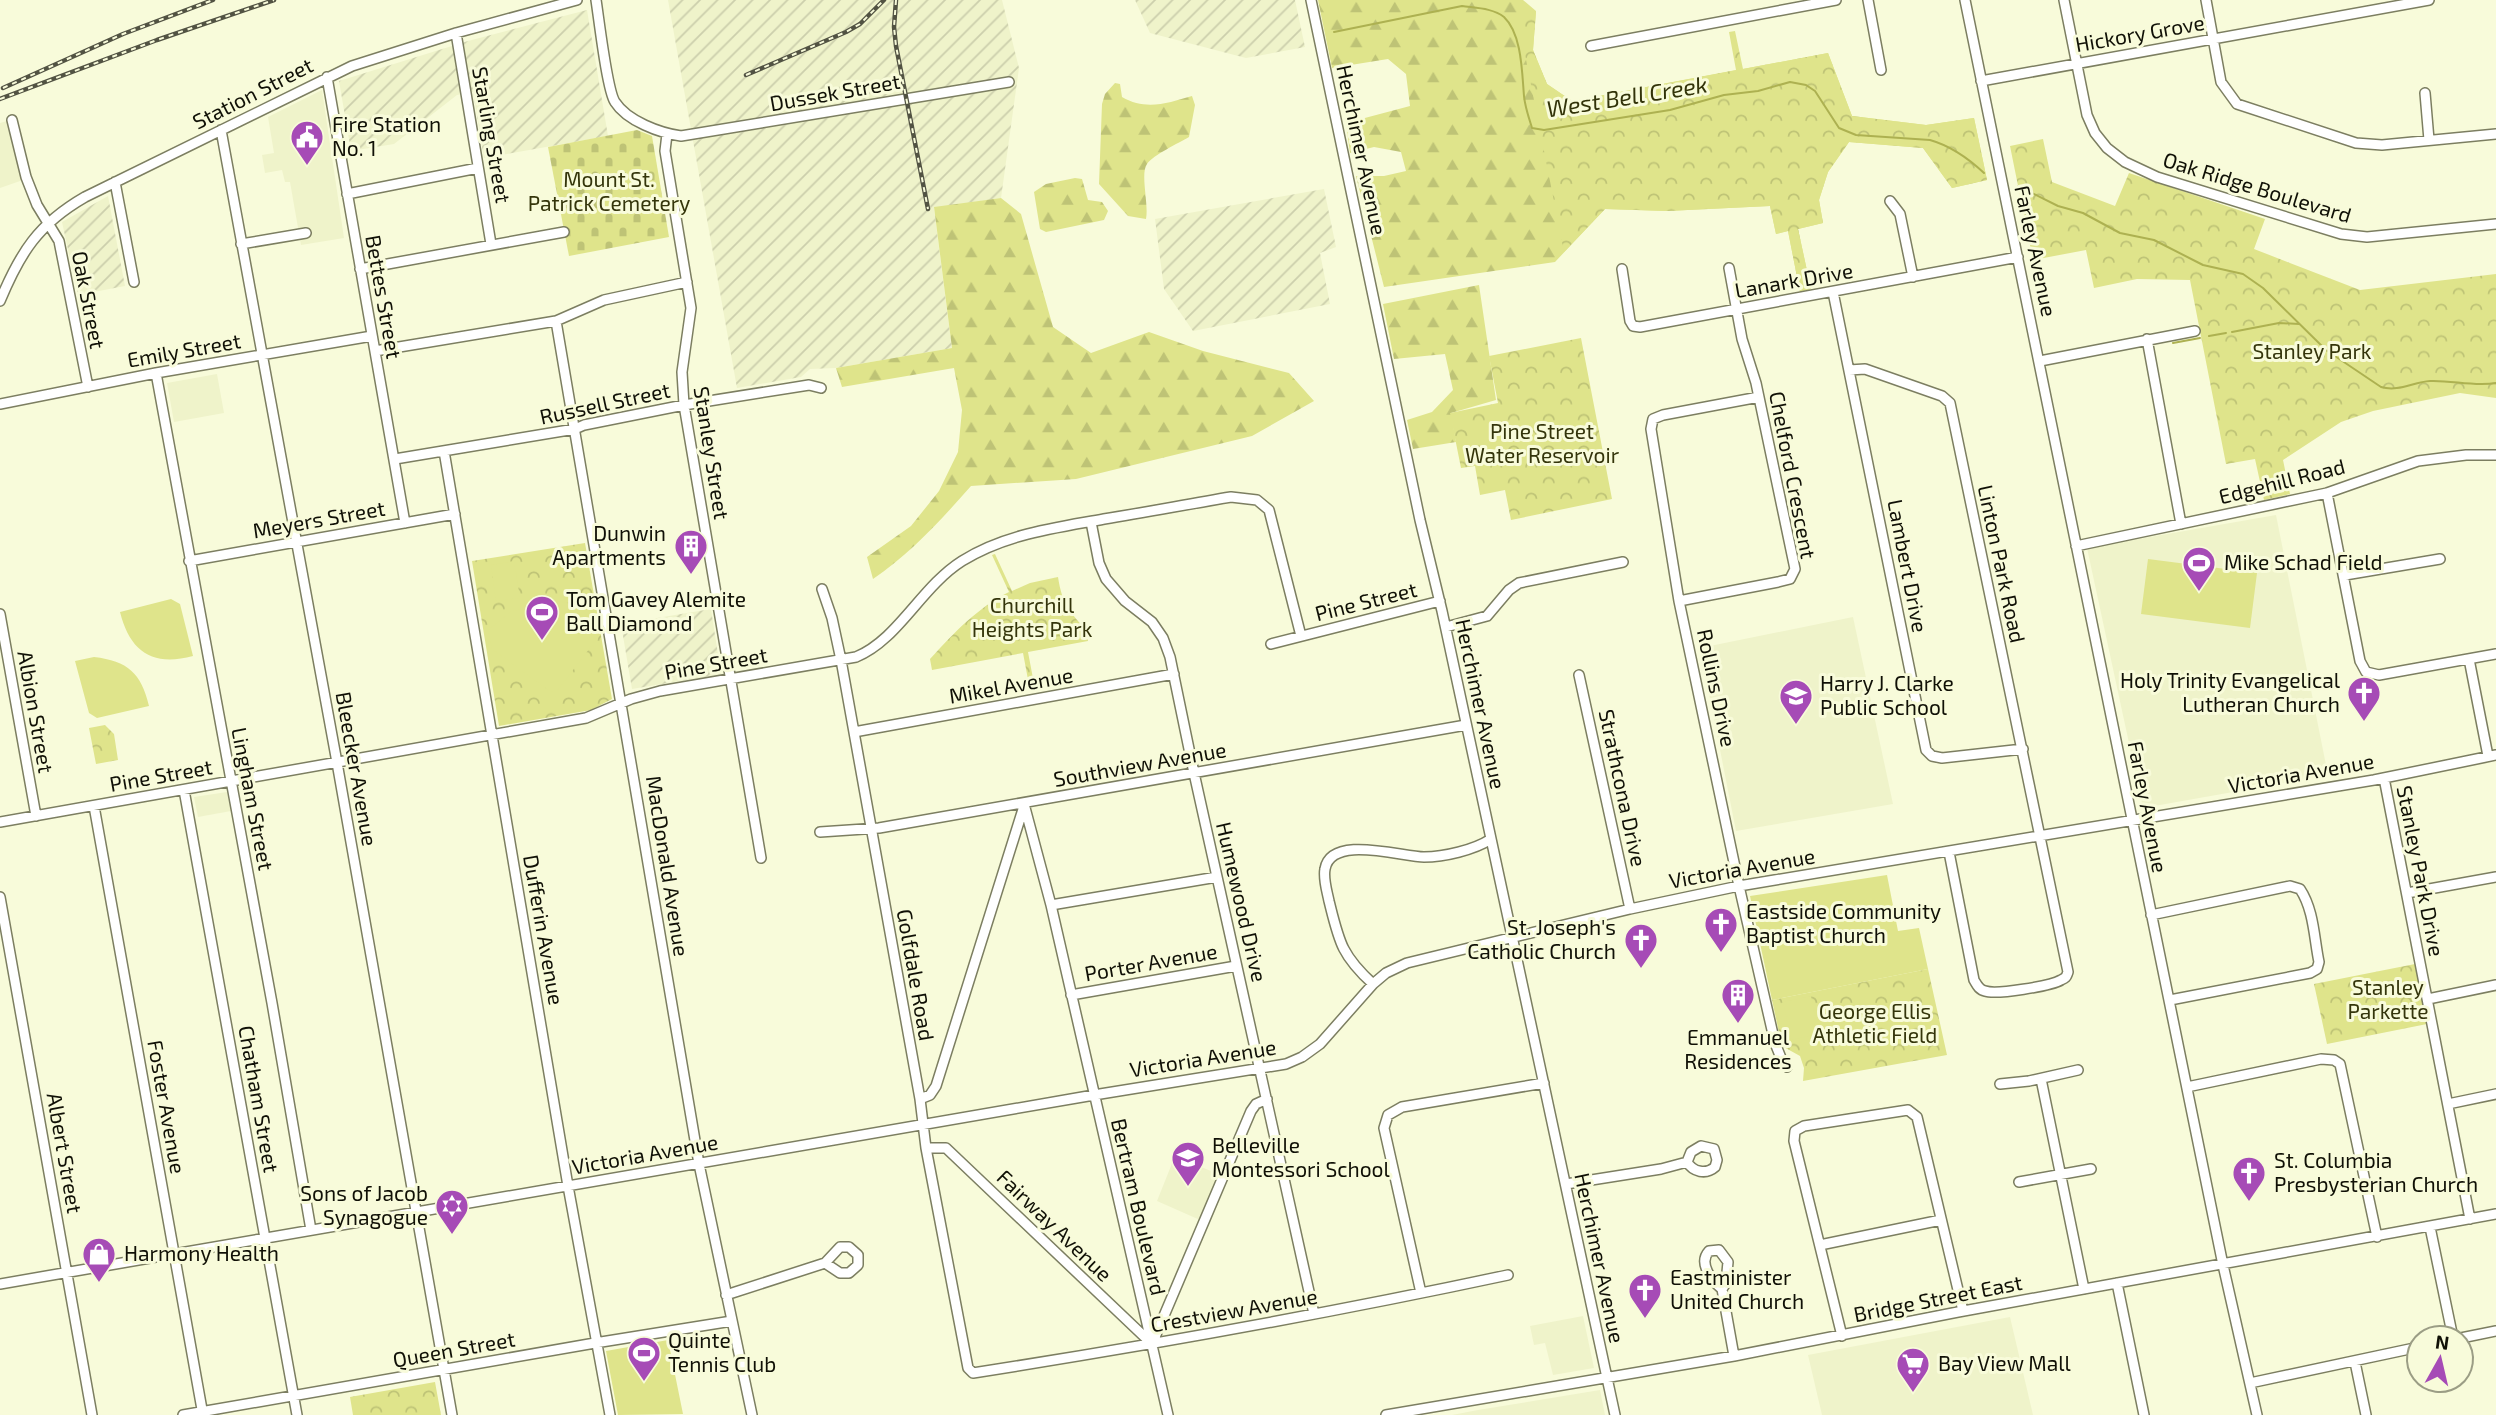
<svg xmlns="http://www.w3.org/2000/svg" width="2496" height="1415" font-family="'Exo 2',sans-serif">
	<defs>
		<pattern id="industrial-furrows" width="10" height="10" patternUnits="userSpaceOnUse" patternTransform="scale(1.75)"><rect width="10" height="10" fill="#eff3ca"/><path d="M-1 1l2-2M0 10L10 0M9 11l2-2" fill="none" stroke="#cccfac"/></pattern>
		<pattern id="forest-firs" width="22" height="20" patternUnits="userSpaceOnUse" patternTransform="scale(1.75)"><rect width="22" height="20" fill="#dfe48b"/><path d="M5 1l3.5 6h-7zM16 11l3.5 6h-7z" fill="#bec376"/></pattern>
		<pattern id="cemetery-stones" width="16" height="16" patternUnits="userSpaceOnUse" patternTransform="scale(1.75)"><rect width="16" height="16" fill="#dfe48b"/><path d="M2 7V4a2 2 0 0 1 4 0v3zM10 15v-3a2 2 0 0 1 4 0v3z" fill="#bec376"/></pattern>
		<pattern id="park-crowns" width="20" height="18" patternUnits="userSpaceOnUse" patternTransform="scale(1.75)"><rect width="20" height="18" fill="#dfe48b"/><path d="M2 6a3 3 0 1 1 6 0M12 15a3 3 0 1 1 6 0" fill="none" stroke="#bec376"/></pattern>
	</defs>
	<rect width="100%" height="100%" fill="#f8fbda"/>
	<!-- built -->
	<path fill="#eff3ca" d="M322,90L344,238L301,245L290,182H285L282,170L265,173L262,155L274,153L268,117Z
		M7,121L23,180L0,188V123Z
		M217,374L224,413L174,422L167,383Z
		M2276,515L2328,775L2143,808L2087,548Z
		M1853,617L1893,804L1736,831L1700,648Z
		M227,792L231,811L198,817L194,797Z
		M1175,1156L1218,1174L1200,1220L1157,1201Z
		M1583,1316L1594,1368L1553,1375L1545,1343L1534,1345L1530,1326Z
		M2010,1317L2033,1415H1822L1808,1355Z
		M1600,1390L1605,1415H1452L1478,1410Z"/>
	<!-- industrial -->
	<path fill="url(#industrial-furrows)" d="M668,0H1002L1019,68L1001,198L934,208L952,348L836,368L810,369L801,377L737,388Z
		M1135,0H1295L1305,47L1246,58L1150,33Z
		M587,10L608,136L484,158L473,92L457,95L394,144L351,151L339,81L468,41Z
		M1324,189L1336,247L1320,253L1330,304L1193,331L1164,289L1155,219Z
		M108,196L125,286L78,295L62,222Z
		M711,609L721,674L632,689L621,624Z"/>
	<!-- forest -->
	<path fill="url(#forest-firs)" d="M1318,0H1523L1536,11L1533,50L1547,84L1572,101L1828,53L1852,116L1926,125L1974,118L1987,180L1952,188L1923,148L1849,142L1828,172L1819,200L1823,223L1798,229L1811,289L1800,292L1788,231L1776,234L1770,206L1667,211L1605,209L1555,262L1384,287L1356,176H1384L1406,171L1401,152L1374,147L1350,153L1346,123L1410,106L1406,74L1388,59L1332,68Z
		M1115,83L1120,84L1122,97C1146,111 1168,103 1192,96L1195,105L1189,137C1179,143 1153,155 1147,164C1140,174 1149,204 1146,219L1128,216L1099,184L1102,104L1105,94Z
		M1075,178L1082,179L1088,200L1102,202L1108,211L1104,220L1046,232L1040,229L1034,192L1046,184Z
		M1001,198L1021,214L1053,327L1091,353L1149,332L1203,351L1289,373L1314,401L1252,436L1076,479L971,486C941,520 911,553 873,579L867,557L911,526L939,491L958,452L962,410L954,368L842,387L836,368L952,348L934,207Z
		M1479,285L1496,400L1451,413L1456,442L1413,449L1407,420L1432,412L1453,390L1445,354L1394,359L1383,304Z"/>
	<!-- cemetery -->
	<path fill="url(#cemetery-stones)" d="M637,130L652,136L669,237L569,256L548,147Z"/>
	<!-- park -->
	<path fill="url(#park-crowns)" d="M1536,11L1533,50L1547,84L1572,101L1736,70L1729,32L1735,31L1743,69L1828,53L1852,116L1926,125L1974,118L1987,180L1952,188L1923,148L1849,142L1828,172L1819,200L1823,223L1798,229L1811,289L1800,292L1788,231L1776,234L1770,206L1667,211L1605,209L1564,252L1517,14Z
		M2043,139L2052,182L2115,206L2129,173L2265,219L2254,249L2360,290L2496,274V398L2460,393L2373,411L2341,422L2283,460L2290,494L2264,500L2255,459L2226,464L2190,280L2137,279L2094,288L2086,250L2033,260L2010,146Z
		M1581,338L1612,499L1511,520L1505,490L1480,495L1475,466L1461,468L1450,413L1498,403L1489,356Z
		M585,543L612,699L591,710L499,726L472,561Z
		M995,554L1012,591L1030,583L1058,577C1060,590 1063,601 1070,611C1080,625 1084,624 1088,641L1028,652L1035,689L1030,690L1023,653L932,670L930,659C954,633 977,608 1009,592L992,555Z
		M105,725L114,734L118,760L96,764L89,728Z
		M2415,964L2427,1024L2327,1044L2314,984Z
		M1928,969L1947,1055L1803,1081L1804,1068L1800,1056L1782,1046L1772,1000Z
		M435,1382L441,1415H353L350,1397Z"/>
	<!-- pitch -->
	<path fill="#dfe48b" d="M2148,559L2257,573L2250,628L2141,614Z
		M514,561L520,598L496,601L491,565Z
		M171,599L180,604L193,656C153,667 130,652 120,612Z
		M558,601L581,606L596,613L599,636L557,691L551,692L492,649L488,630L512,611Z
		M94,657C128,661 141,673 149,706L97,718L89,713L75,661Z
		M1887,875L1898,931L1919,928L1928,969L1772,1000L1750,896Z
		M1811,996L1818,1034L1791,1040L1783,1002Z
		M668,1340L683,1414L618,1415L606,1351Z"/>
	<g fill="none" stroke-linecap="round" stroke-linejoin="round">
		<!-- stream -->
		<path stroke="#adb151" stroke-width="2" d="M1334,32L1462,6C1475,8 1493,8 1504,17C1522,34 1522,73 1524,96C1525,107 1529,118 1532,128L1544,130L1670,110L1724,95L1758,91L1790,82L1806,85L1815,91L1839,128L1856,135L1930,140C1951,146 1968,158 1984,173
			M2018,186L2058,206L2083,213L2120,233L2154,240L2203,265L2243,274L2263,288L2326,350L2381,387C2399,392 2413,382 2430,381C2452,380 2474,387 2496,383
			M2232,332L2279,323L2299,324
			M2209,336L2226,333
			M2173,343L2200,338"/>
		<defs>
			<path id="minor" d="M596,0C599,19 607,90 615,102C627,121 660,133 681,136L1009,82
				M1311,0L1420,520L1442,611L1615,1415
				M1868,0L1881,70
				M1965,0L2223,1265L2257,1415
				M2064,0L2087,115L2095,133L2107,148L2125,162L2157,177L2341,234L2367,237L2496,224
				M2206,0L2221,82L2237,104L2356,143L2382,145L2496,134
				M456,33L491,244
				M1591,46L1836,0
				M327,77L405,523
				M1981,81L2429,0
				M2425,93L2429,140
				M12,120L26,177L37,205L59,241L88,387
				M221,130L336,757L452,1415
				M667,134L665,151L691,308L682,372L684,405L761,858
				M115,182L134,282
				M347,194L478,168
				M1890,201L1900,214L1913,277
				M241,244L306,233
				M360,269L564,232
				M1622,269L1630,321L1633,326L1640,327L2018,257
				M1833,292L1926,750L1932,756L1942,758L2023,749
				M0,301C20,253 38,224 85,197L352,66L456,33L577,0
				M556,321L699,1164L752,1415
				M2147,339L2181,524
				M375,351L556,321L604,300L687,282
				M2040,361L2195,331
				M1849,370L1865,369L1942,396L1950,403L2068,972C2066,977 2067,977 2061,980C2051,986 1996,995 1985,991C1979,990 1977,985 1974,980L1949,852
				M156,373L272,1003L311,1230
				M1759,397L1663,415L1653,419L1651,429L1679,601L1739,886L1775,1043L1781,1058L1787,1067
				M0,404L156,373L372,336
				M444,451L568,1186L610,1415
				M395,459L575,429L584,425L684,405L809,385L821,388
				M2327,493L2360,661L2366,672L2379,675L2496,654
				M1091,522L1099,563L1106,579L1125,601L1152,622L1163,638L1170,657L1194,773L1314,1314
				M2076,546L2327,493L2418,461L2466,455H2496
				M189,561L455,514
				M2345,575L2440,559
				M822,589L832,618L841,660L920,1099L926,1148L968,1368L973,1373C1152,1345 1330,1313 1508,1275
				M1679,601L1778,582L1790,579L1795,569L1756,383L1742,339L1729,268
				M0,614L36,816
				M1446,627L1487,616L1509,590L1519,583L1623,562
				M1271,644L1440,601
				M2469,659L2488,756
				M1579,675L1630,909
				M854,732L1174,674
				M2384,778L2470,1219
				M184,790L297,1415
				M1024,804L1051,905L1168,1415
				M94,806L203,1415
				M0,822L586,718L631,699L660,691L856,657C898,640 921,587 962,561C1005,534 1055,528 1104,519C1147,512 1189,504 1231,497L1257,500L1269,510L1301,636
				M820,832L879,828L1466,725
				M2407,893L2496,877
				M0,897L92,1415
				M1051,905L1217,877
				M2151,915L2290,886L2300,889C2314,910 2314,938 2319,962L2317,969L2310,973L2170,1000
				M1373,984C1341,955 1339,941 1329,901C1327,891 1323,879 1325,869C1331,834 1402,857 1424,857C1444,857 1474,850 1491,839
				M1071,995L1236,966
				M2428,999L2496,985
				M2041,1079L2084,1289
				M2000,1084L2029,1081L2078,1070
				M2187,1087L2321,1059L2334,1060L2340,1064L2377,1237
				M920,1099L930,1095L936,1086L1024,806
				M2448,1104L2496,1094
				M926,1148H946L1151,1343
				M2019,1182L2091,1169
				M1566,1184L1661,1169L1687,1162C1693,1172 1706,1175 1715,1167L1717,1160L1714,1149L1701,1146L1691,1152L1687,1162
				M2430,1227L2453,1338
				M1820,1245L1941,1220
				M2117,1283L2144,1415
				M0,1284L1094,1095L1286,1064L1302,1057L1320,1044L1373,984L1386,973L1407,963L1630,909L1739,886L2374,780L2496,755
				M1722,1289C1711,1280 1698,1263 1709,1251L1719,1250L1728,1262L1726,1283L1722,1289L1734,1356
				M1421,1293L1384,1128L1388,1115L1402,1107L1544,1083
				M726,1295L825,1263L840,1273H849L858,1265V1255L849,1247H840L825,1263
				M1842,1336L1794,1141L1795,1131L1804,1126L1908,1110L1917,1117L1963,1311
				M2461,1338L2496,1331
				M1152,1344L1251,1111L1256,1104L1267,1099
				M2355,1362L2366,1415
				M2250,1383L2419,1347
				M183,1415L595,1343L732,1321
				M1386,1415L1734,1356L1958,1312L2496,1214"/>
		</defs>
		<!-- minor casing -->
		<use href="#minor" stroke="#7c7e61" stroke-width="12"/>
		<!-- minor -->
		<use href="#minor" stroke="#fff" stroke-width="9"/>
		<defs>
			<path id="rail" d="M896,0L894,27L896,46L928,209
				M746,75L846,32L860,24L884,0
				M3,88L123,34L213,0
				M0,99L157,40L274,0"/>
		</defs>
		<!-- rail casing -->
		<use href="#rail" stroke="#525343" stroke-width="4.5"/>
		<!-- rail -->
		<use href="#rail" stroke="#f8fbda" stroke-width="2" stroke-dasharray="5" stroke-linecap="butt"/>
	</g>
	<!-- icons -->
	<defs>
		<symbol id="civic-pin" viewBox="-11 -11 22 30"><path d="M0 17L-7.5 6A9.5 9.5 0 1 1 7.5 6Z" fill="#a64bb6" stroke="#f8fbda"/><path d="M-.6-6.5H3V-4.5H.6V-3L4-1V1h2V6H-6V1h2V-1L-.6-3ZM-1.2 2.5V6h2.4V2.5Z" fill="#fff"/></symbol>
		<symbol id="building-pin" viewBox="-11 -11 22 30"><path d="M0 17L-7.5 6A9.5 9.5 0 1 1 7.5 6Z" fill="#a64bb6" stroke="#f8fbda"/><path d="M-4-6H4V6H1V3H-1V6H-4ZM-2.5-4.3h1.7v1.8h-1.7ZM.8-4.3h1.7v1.8H.8ZM-2.5-1h1.7V.8h-1.7ZM.8-1h1.7V.8H.8Z" fill="#fff"/></symbol>
		<symbol id="stadium-pin" viewBox="-11 -11 22 30"><path d="M0 17L-7.5 6A9.5 9.5 0 1 1 7.5 6Z" fill="#a64bb6" stroke="#f8fbda"/><path d="M0-5a6.5 5 0 1 0 0 10a6.5 5 0 1 0 0-10ZM-3.5-1.8h7v3.6h-7Z" fill="#fff"/></symbol>
		<symbol id="church-pin" viewBox="-11 -11 22 30"><path d="M0 17L-7.5 6A9.5 9.5 0 1 1 7.5 6Z" fill="#a64bb6" stroke="#f8fbda"/><path d="M-1.2-6h2.4v3.5h3.3v2.4h-3.3V6h-2.4V-.1h-3.3v-2.4h3.3Z" fill="#fff"/></symbol>
		<symbol id="school-pin" viewBox="-11 -11 22 30"><path d="M0 17L-7.5 6A9.5 9.5 0 1 1 7.5 6Z" fill="#a64bb6" stroke="#f8fbda"/><path d="M0-5L7-2L0 1L-7-2ZM-4 1L0 2.5L4 1V4Q0 6-4 4Z" fill="#fff"/></symbol>
		<symbol id="synagogue-pin" viewBox="-11 -11 22 30"><path d="M0 17L-7.5 6A9.5 9.5 0 1 1 7.5 6Z" fill="#a64bb6" stroke="#f8fbda"/><path d="M0-6.5L5.6 3.2H-5.6ZM0 6.5L5.6-3.2H-5.6Z" fill="#fff"/></symbol>
		<symbol id="shop-pin" viewBox="-11 -11 22 30"><path d="M0 17L-7.5 6A9.5 9.5 0 1 1 7.5 6Z" fill="#a64bb6" stroke="#f8fbda"/><path d="M-5-2.5h2.3a2.7 3.5 0 0 1 5.4 0H5L5.5 6h-11ZM-1.5-2.5h3a1.5 2.3 0 0 0-3 0Z" fill="#fff"/></symbol>
		<symbol id="supermarket-pin" viewBox="-11 -11 22 30"><path d="M0 17L-7.5 6A9.5 9.5 0 1 1 7.5 6Z" fill="#a64bb6" stroke="#f8fbda"/><path d="M-6-5.5h2.5l.6 2H6L4.5 2H-2.5L-4.4-4H-6ZM-1.5 3.2a1.3 1.3 0 1 0 .1 0ZM3 3.2a1.3 1.3 0 1 0 .1 0Z" fill="#fff"/></symbol>
	</defs>
	<g fill-rule="evenodd">
		<use href="#civic-pin" x="288" y="118" width="38" height="52"/>
		<use href="#building-pin" x="672" y="527" width="38" height="52"/>
		<use href="#stadium-pin" x="2180" y="544" width="38" height="52"/>
		<use href="#stadium-pin" x="523" y="593" width="38" height="52"/>
		<use href="#church-pin" x="2345" y="674" width="38" height="52"/>
		<use href="#school-pin" x="1777" y="677" width="38" height="52"/>
		<use href="#church-pin" x="1702" y="905" width="38" height="52"/>
		<use href="#church-pin" x="1622" y="921" width="38" height="52"/>
		<use href="#building-pin" x="1719" y="976" width="38" height="52"/>
		<use href="#school-pin" x="1169" y="1139" width="38" height="52"/>
		<use href="#church-pin" x="2230" y="1154" width="38" height="52"/>
		<use href="#synagogue-pin" x="433" y="1187" width="38" height="52"/>
		<use href="#shop-pin" x="80" y="1235" width="38" height="52"/>
		<use href="#church-pin" x="1626" y="1271" width="38" height="52"/>
		<use href="#stadium-pin" x="625" y="1334" width="38" height="52"/>
		<use href="#supermarket-pin" x="1894" y="1345" width="38" height="52"/>
	</g>
	<g text-anchor="middle" stroke-width="6" stroke-linejoin="round" paint-order="stroke">
		<!-- street labels -->
		<g font-size="21" fill="#101006" stroke="#f8fbda">
			<text transform="translate(2140 34) rotate(-10)" y="7">Hickory Grove</text>
			<text transform="translate(835 93) rotate(-10)" y="7">Dussek Street</text>
			<text transform="translate(253 94) rotate(-27)" y="7">Station Street</text>
			<text transform="translate(491 135) rotate(80)" y="7">Starling Street</text>
			<text transform="translate(1361 150) rotate(78)" y="7">Herchimer Avenue</text>
			<text transform="translate(2257 188) rotate(17)" y="7">Oak Ridge Boulevard</text>
			<text transform="translate(2035 251) rotate(78)" y="7">Farley Avenue</text>
			<text transform="translate(1794 281) rotate(-10)" y="7">Lanark Drive</text>
			<text transform="translate(383 297) rotate(80)" y="7">Bettes Street</text>
			<text transform="translate(88 300) rotate(79)" y="7">Oak Street</text>
			<text transform="translate(184 351) rotate(-10)" y="7">Emily Street</text>
			<text transform="translate(605 404) rotate(-12)" y="7">Russell Street</text>
			<text transform="translate(711 453) rotate(81)" y="7">Stanley Street</text>
			<text transform="translate(1792 475) rotate(79)" y="7">Chelford Crescent</text>
			<text transform="translate(2282 482) rotate(-14)" y="7">Edgehill Road</text>
			<text transform="translate(319 520) rotate(-10)" y="7">Meyers Street</text>
			<text transform="translate(2001 564) rotate(78)" y="7">Linton Park Road</text>
			<text transform="translate(1907 566) rotate(79)" y="7">Lambert Drive</text>
			<text transform="translate(1366 602) rotate(-14)" y="7">Pine Street</text>
			<text transform="translate(716 664) rotate(-10)" y="7">Pine Street</text>
			<text transform="translate(1011 686) rotate(-10)" y="7">Mikel Avenue</text>
			<text transform="translate(1716 688) rotate(78)" y="7">Rollins Drive</text>
			<text transform="translate(1480 704) rotate(78)" y="7">Herchimer Avenue</text>
			<text transform="translate(35 712) rotate(80)" y="7">Albion Street</text>
			<text transform="translate(1140 765) rotate(-10)" y="7">Southview Avenue</text>
			<text transform="translate(356 769) rotate(80)" y="7">Bleecker Avenue</text>
			<text transform="translate(2301 774) rotate(-10)" y="7">Victoria Avenue</text>
			<text transform="translate(161 776) rotate(-10)" y="7">Pine Street</text>
			<text transform="translate(1622 788) rotate(78)" y="7">Strathcona Drive</text>
			<text transform="translate(252 799) rotate(79)" y="7">Lingham Street</text>
			<text transform="translate(2147 807) rotate(79)" y="7">Farley Avenue</text>
			<text transform="translate(667 866) rotate(81)" y="7">MacDonald Avenue</text>
			<text transform="translate(1742 869) rotate(-10)" y="7">Victoria Avenue</text>
			<text transform="translate(2420 871) rotate(79)" y="7">Stanley Park Drive</text>
			<text transform="translate(1241 902) rotate(77)" y="7">Humewood Drive</text>
			<text transform="translate(543 930) rotate(80)" y="7">Dufferin Avenue</text>
			<text transform="translate(1151 963) rotate(-10)" y="7">Porter Avenue</text>
			<text transform="translate(915 975) rotate(80)" y="7">Golfdale Road</text>
			<text transform="translate(1203 1059) rotate(-9)" y="7">Victoria Avenue</text>
			<text transform="translate(258 1099) rotate(80)" y="7">Chatham Street</text>
			<text transform="translate(166 1107) rotate(80)" y="7">Foster Avenue</text>
			<text transform="translate(64 1153) rotate(80)" y="7">Albert Street</text>
			<text transform="translate(645 1155) rotate(-10)" y="7">Victoria Avenue</text>
			<text transform="translate(1138 1207) rotate(77)" y="7">Bertram Boulevard</text>
			<text transform="translate(1054 1226) rotate(44)" y="7">Fairway Avenue</text>
			<text transform="translate(1599 1258) rotate(78)" y="7">Herchimer Avenue</text>
			<text transform="translate(1938 1299) rotate(-11)" y="7">Bridge Street East</text>
			<text transform="translate(1234 1311) rotate(-10)" y="7">Crestview Avenue</text>
			<text transform="translate(454 1350) rotate(-10)" y="7">Queen Street</text>
		</g>
		<!-- poi labels -->
		<g font-size="21" fill="#101006" stroke="#f8fbda" text-anchor="start">
			<text x="332" y="132">Fire Station<tspan x="332" dy="24">No. 1</tspan></text>
			<text x="666" y="541" text-anchor="end">Dunwin<tspan x="666" dy="24">Apartments</tspan></text>
			<text x="2224" y="570">Mike Schad Field</text>
			<text x="566" y="607">Tom Gavey Alemite<tspan x="566" dy="24">Ball Diamond</tspan></text>
			<text x="2340" y="688" text-anchor="end">Holy Trinity Evangelical<tspan x="2340" dy="24">Lutheran Church</tspan></text>
			<text x="1820" y="691">Harry J. Clarke<tspan x="1820" dy="24">Public School</tspan></text>
			<text x="1746" y="919">Eastside Community<tspan x="1746" dy="24">Baptist Church</tspan></text>
			<text x="1616" y="935" text-anchor="end">St. Joseph's<tspan x="1616" dy="24">Catholic Church</tspan></text>
			<text x="1738" y="1045" text-anchor="middle">Emmanuel<tspan x="1738" dy="24">Residences</tspan></text>
			<text x="1212" y="1153">Belleville<tspan x="1212" dy="24">Montessori School</tspan></text>
			<text x="2274" y="1168">St. Columbia<tspan x="2274" dy="24">Presbysterian Church</tspan></text>
			<text x="428" y="1201" text-anchor="end">Sons of Jacob<tspan x="428" dy="24">Synagogue</tspan></text>
			<text x="124" y="1261">Harmony Health</text>
			<text x="1670" y="1285">Eastminister<tspan x="1670" dy="24">United Church</tspan></text>
			<text x="668" y="1348">Quinte<tspan x="668" dy="24">Tennis Club</tspan></text>
			<text x="1938" y="1371">Bay View Mall</text>
		</g>
		<!-- park labels -->
		<g font-size="21" fill="#34350b" stroke="#f8fbda">
			<text x="609" y="187">Mount St.<tspan x="609" dy="24">Patrick Cemetery</tspan></text>
			<text x="2312" y="359">Stanley Park</text>
			<text x="1542" y="439">Pine Street<tspan x="1542" dy="24">Water Reservoir</tspan></text>
			<text x="1032" y="613">Churchill<tspan x="1032" dy="24">Heights Park</tspan></text>
			<text x="2388" y="995">Stanley<tspan x="2388" dy="24">Parkette</tspan></text>
			<text x="1875" y="1019">George Ellis<tspan x="1875" dy="24">Athletic Field</tspan></text>
		</g>
		<!-- water labels -->
		<g font-size="23" font-style="italic" fill="#323309" stroke="#f8fbda">
			<text transform="translate(1627 97) rotate(-9)" y="8">West Bell Creek</text>
		</g>
	</g>
	<!-- north arrow -->
	<g transform="translate(2440 1359) rotate(8)"><circle r="33" fill="#f8fbda" stroke="#9b9d85" stroke-width="2"/>
	<path d="M0-5L12 26L0 18L-12 26Z" fill="#a64bb6"/>
	<text y="-10" font-size="19" font-weight="bold" text-anchor="middle" fill="#101006">N</text>
	</g>
</svg>
